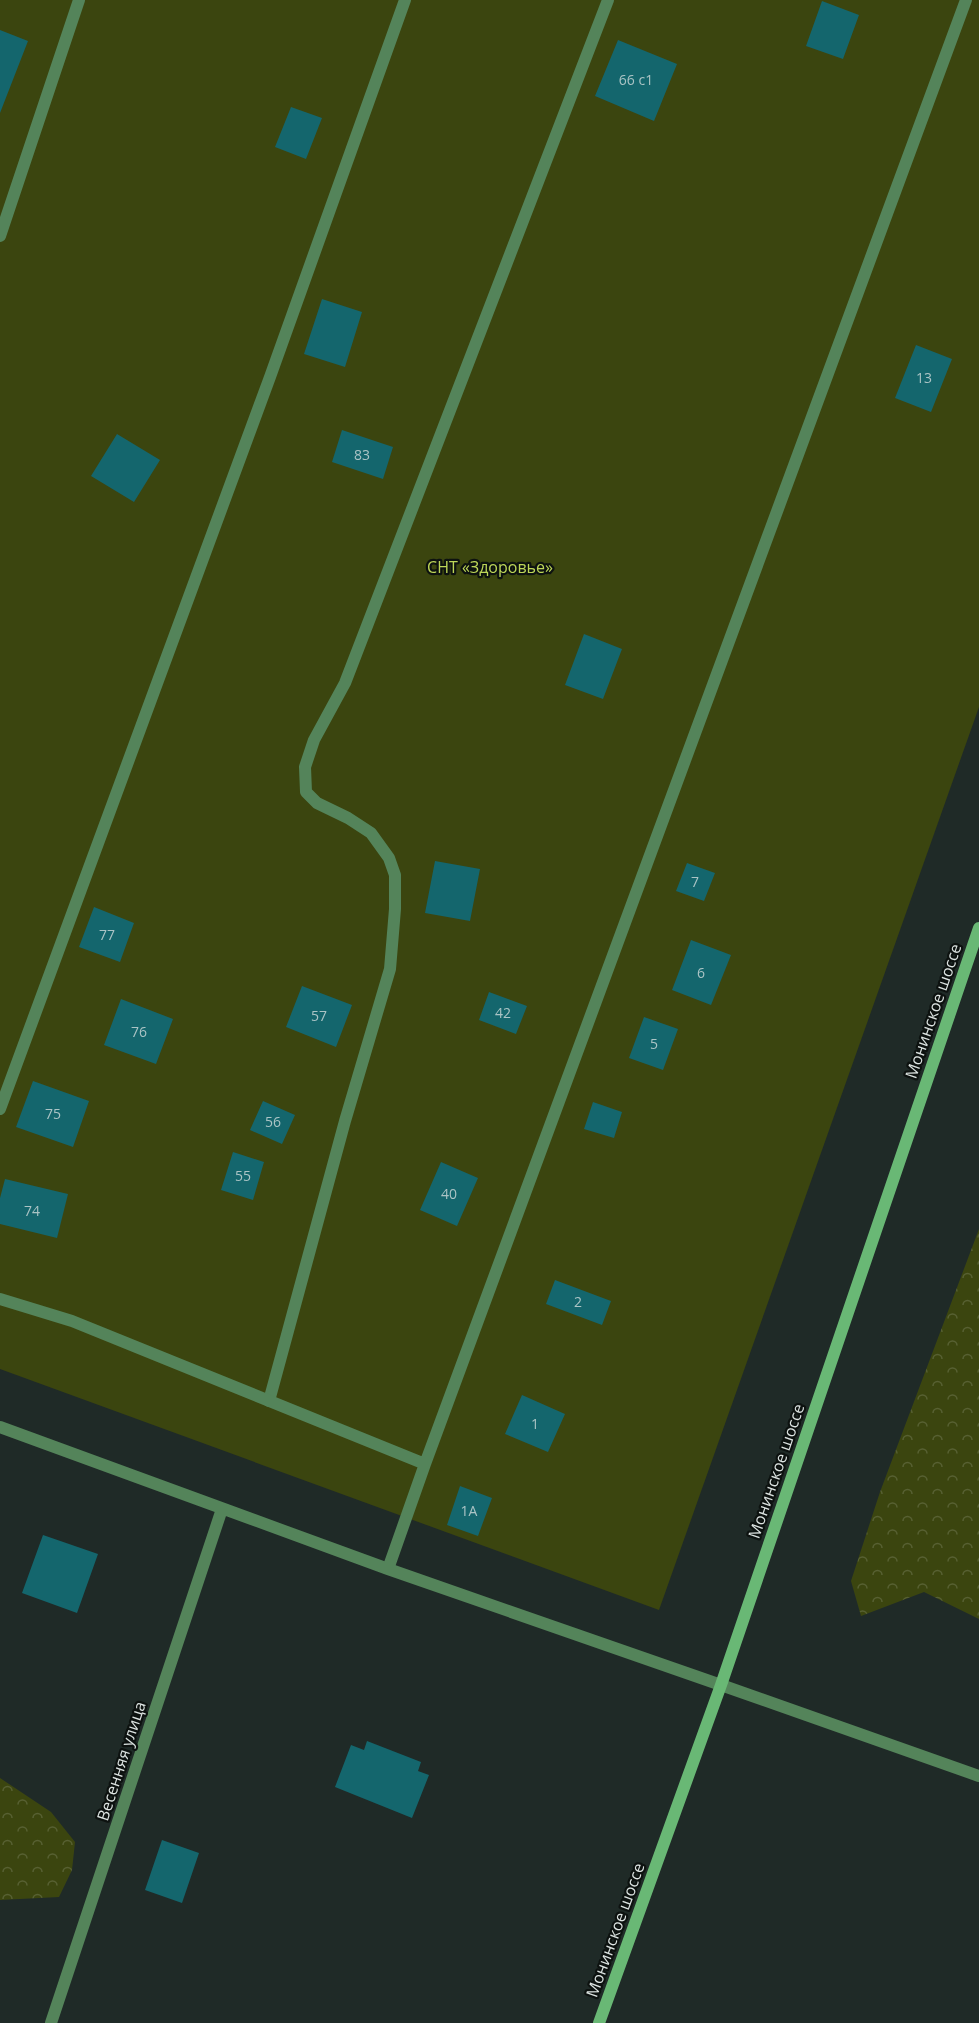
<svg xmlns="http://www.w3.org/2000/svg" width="979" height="2023" font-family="'Open Sans',sans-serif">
	<defs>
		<pattern id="forest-crowns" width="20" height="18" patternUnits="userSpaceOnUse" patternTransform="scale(1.5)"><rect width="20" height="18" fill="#3b450f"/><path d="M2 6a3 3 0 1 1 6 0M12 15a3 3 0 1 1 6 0" fill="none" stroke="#576032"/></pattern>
	</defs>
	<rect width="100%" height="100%" fill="#1f2a27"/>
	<!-- forest -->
	<path fill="url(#forest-crowns)" d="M979,1229V1619L924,1592L861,1616L851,1581L880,1492Z
		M0,1778L51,1812L75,1842L72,1870L59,1897L0,1900Z"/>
	<!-- garden -->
	<path fill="#3b450f" d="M0,0H979V707L659,1610L0,1369Z"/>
	<!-- building -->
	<path fill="#14666d" d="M822,1L859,15L843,59L806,46Z
		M0,30L28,41L0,113Z
		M618,40L677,64L654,121L595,96Z
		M291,107L322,118L306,159L275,147Z
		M322,299L362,312L345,367L304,354Z
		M916,345L952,359L931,412L895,398Z
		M342,430L393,447L383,479L332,462Z
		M117,434L160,460L134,502L91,476Z
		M584,634L622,649L603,699L565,685Z
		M435,861L480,869L470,921L425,913Z
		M687,863L715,873L704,901L676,891Z
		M94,907L134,923L120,962L79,947Z
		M691,940L731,955L711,1005L672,990Z
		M302,986L352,1005L336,1047L286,1027Z
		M489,992L527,1006L516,1034L479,1020Z
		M121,999L173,1019L156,1064L104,1045Z
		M644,1017L678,1029L663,1070L629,1058Z
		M33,1081L89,1101L73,1147L16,1127Z
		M263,1101L295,1115L282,1144L250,1130Z
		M593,1102L622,1112L614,1138L584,1129Z
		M233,1152L264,1162L253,1200L221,1190Z
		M441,1162L478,1178L457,1226L420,1210Z
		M5,1179L68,1194L57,1238L0,1224V1198Z
		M555,1280L611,1301L602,1325L546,1304Z
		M522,1395L565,1414L548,1452L505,1434Z
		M460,1486L492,1498L478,1536L447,1525Z
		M43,1535L98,1554L77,1613L22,1593Z
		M367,1741L421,1762L418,1771L429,1775L412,1818L335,1787L351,1745L364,1750Z
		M162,1840L199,1853L182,1903L145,1890Z"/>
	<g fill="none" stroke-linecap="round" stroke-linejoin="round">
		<!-- lane -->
		<path stroke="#54845a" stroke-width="12" d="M0,236L79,0
			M269,1401L345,1121L390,969L395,909V875L389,858L371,833L348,818L317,803L306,792L305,767L314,740L345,683L608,0
			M721,1685L979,1776"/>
		<!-- street -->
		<path stroke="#54845a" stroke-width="12" d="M0,1109L270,377L405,0
			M0,1299L72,1321L425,1464
			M0,1427L388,1569L721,1685
			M388,1569L425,1464L966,0
			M51,2023L222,1509"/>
		<!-- secondary -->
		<path stroke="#69b875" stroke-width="12" d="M599,2023L721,1685L979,928"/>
	</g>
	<g text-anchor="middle" stroke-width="4.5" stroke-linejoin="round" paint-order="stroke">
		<!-- number labels -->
		<g font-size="14" fill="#abc4c5">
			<text x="636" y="85">66 с1</text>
			<text x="924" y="383">13</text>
			<text x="362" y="460">83</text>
			<text x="695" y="887">7</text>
			<text x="107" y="940">77</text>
			<text x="701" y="978">6</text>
			<text x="503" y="1018">42</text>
			<text x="319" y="1021">57</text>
			<text x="139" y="1037">76</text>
			<text x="654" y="1049">5</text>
			<text x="53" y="1119">75</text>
			<text x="273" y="1127">56</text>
			<text x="243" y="1181">55</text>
			<text x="449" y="1199">40</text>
			<text x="32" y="1216">74</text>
			<text x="578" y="1307">2</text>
			<text x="535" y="1429">1</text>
			<text x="469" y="1516">1А</text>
		</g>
		<!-- park labels -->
		<g font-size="16" fill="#bdd658" stroke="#0d1210">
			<text x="490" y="573">СНТ «Здоровье»</text>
		</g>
		<!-- street labels -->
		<g font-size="16" fill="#dde4e2" stroke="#0d1210">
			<text transform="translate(933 1011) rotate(-71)" y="6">Монинское шоссе</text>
			<text transform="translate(776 1471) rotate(-71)" y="6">Монинское шоссе</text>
			<text transform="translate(121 1761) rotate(-72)" y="6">Весенняя улица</text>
			<text transform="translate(615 1930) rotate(-70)" y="6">Монинское шоссе</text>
		</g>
	</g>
</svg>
